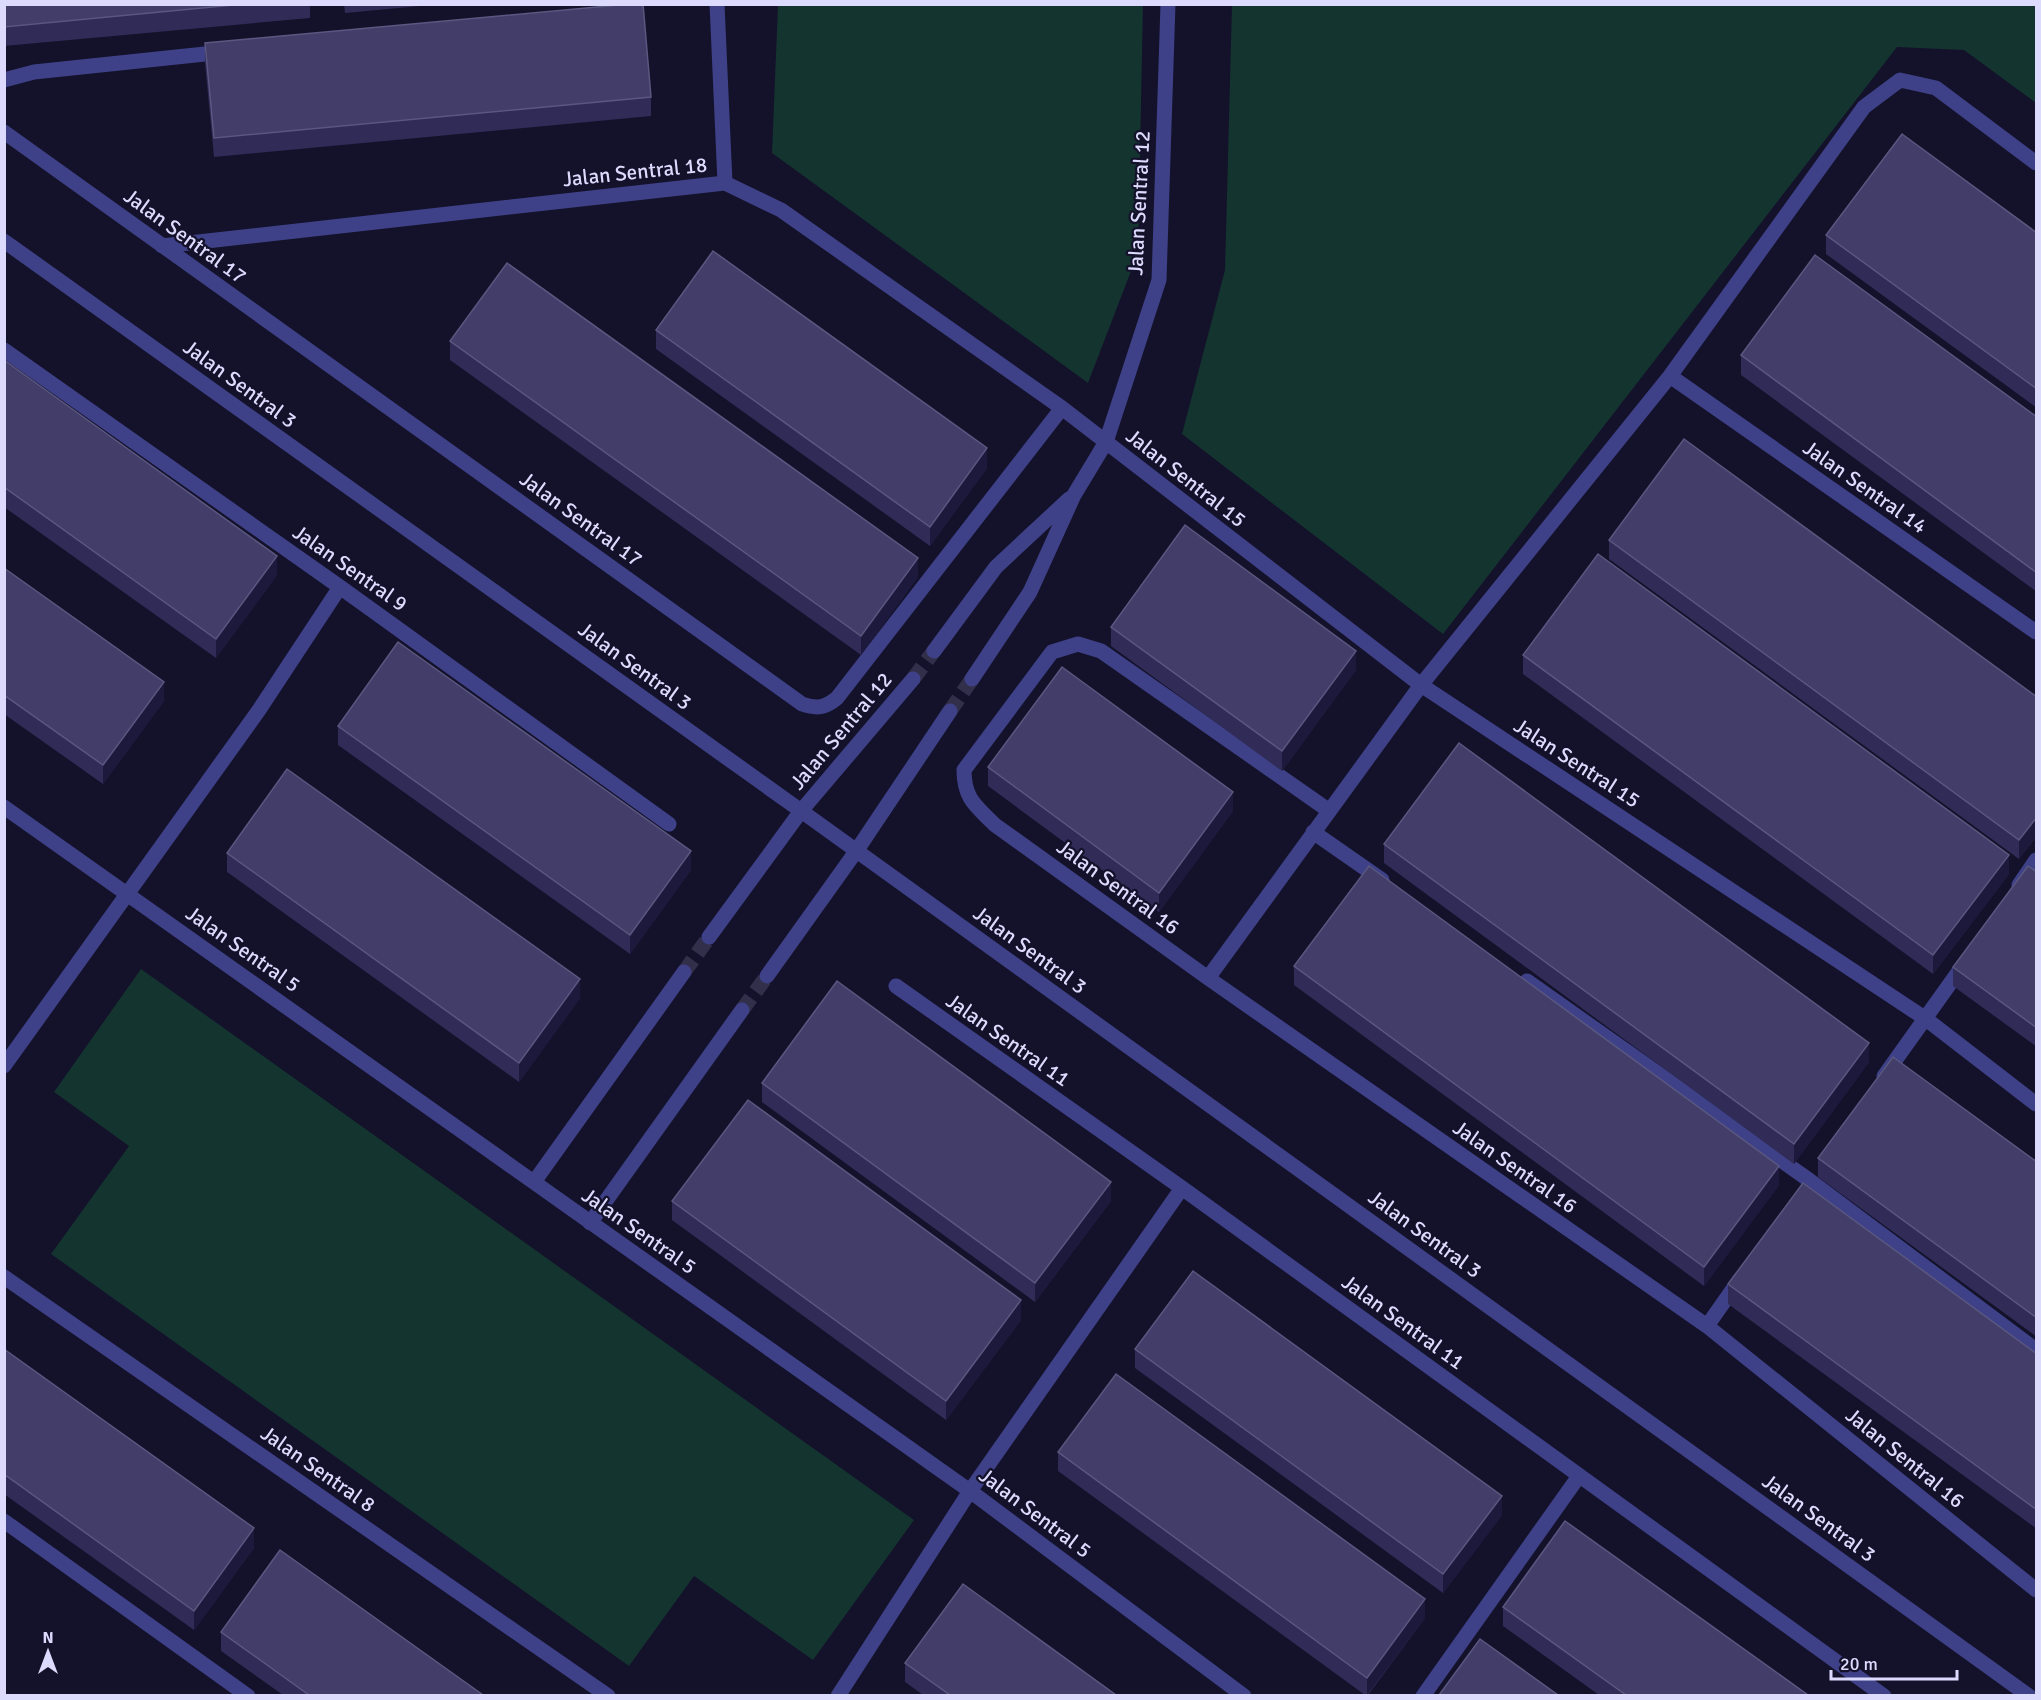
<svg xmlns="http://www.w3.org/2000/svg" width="2041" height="1700" font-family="Signika,sans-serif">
	<rect width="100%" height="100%" fill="#14112a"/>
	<!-- green -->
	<path fill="#143430" d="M778,5H1143L1138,253L1088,383L772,153Z
		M1232,5H2036V103L1964,50L1897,47L1443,634L1182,434L1225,270Z
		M141,969L914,1520L813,1660L694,1576L629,1666L51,1254L129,1146L54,1092Z"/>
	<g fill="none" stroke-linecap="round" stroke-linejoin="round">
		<!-- minor-tunnel -->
		<path stroke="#322f4a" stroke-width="15" stroke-dasharray="15 8" stroke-linecap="butt" d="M913,679L934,651
			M950,711L972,679
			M684,972L709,937
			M742,1010L767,976"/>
		<!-- minor -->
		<path stroke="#3e4187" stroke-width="15" d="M717,4L725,183
			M4,80L34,72L224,52
			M4,132L802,704C817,709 825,708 837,698L1062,408
			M4,241L811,818L2029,1696
			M162,246L725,183L781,210L1062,408L1421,685L1926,1019L2036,1104
			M4,350L340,587L669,824
			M1670,376L2036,632
			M934,651L996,567L1069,499
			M972,679L1030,592L1074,495L1106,442L1159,280L1168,4
			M4,807L970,1491L1244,1696
			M1328,810L1101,651L1078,644L1052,652L964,770C964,799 976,806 995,825L1208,978L1707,1326L2036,1590
			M1313,832L1382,880
			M2019,885L2036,860
			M709,937L801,811L913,679
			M767,976L857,850L950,711
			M1208,978L1421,685L1670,376L1864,107L1900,80L1936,88L2036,163
			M1527,981L1809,1180L2036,1350
			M896,986L1182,1188L1884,1696
			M4,1066L259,710L340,587
			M1884,1076L1964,964
			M534,1182L684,972
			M590,1223L742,1010
			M4,1277L608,1696
			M1707,1326L1740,1279
			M4,1521L248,1696
			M838,1696L970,1491L1182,1188
			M1423,1696L1579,1476"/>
	</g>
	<!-- wall -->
	<path fill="#302b57" d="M4,4H310V18L4,46Z
		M344,4H442L345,13Z
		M205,43L651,97V116L214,157L205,63Z
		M2037,233V408L1826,254V235Z
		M656,330L987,468L930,546L656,349Z
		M450,341L918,577L861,655L450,360Z
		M1741,355L2037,417V592L1741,375Z
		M4,360L277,575L216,658L4,507Z
		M1609,540L2037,697V836L2019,859L1609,559Z
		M4,568L164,701L103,784L4,714Z
		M1111,627L1356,670L1282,771L1111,646Z
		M1523,655L2009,874L1933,974L1523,674Z
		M338,726L691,870L630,954L338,745Z
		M988,767L1233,811L1159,912L988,786Z
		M1384,844L1869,1062L1794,1164L1384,863Z
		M227,853L580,998L519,1082L227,872Z
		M2037,872V1047L1953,986V967Z
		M1294,966L1779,1185L1704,1286L1294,985Z
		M762,1083L1111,1201L1035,1302L762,1102Z
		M1818,1158L2037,1162V1337L1818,1177Z
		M672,1201L1021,1320L946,1420L672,1220Z
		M1728,1284L2037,1354V1529L1728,1304Z
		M4,1349L254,1548L194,1630L4,1494Z
		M1135,1349L1502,1515L1443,1593L1135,1368Z
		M1058,1452L1425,1618L1368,1695H1365L1058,1471Z
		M1503,1607L1808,1695H1599L1503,1626Z
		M221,1632L483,1695H283L221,1651Z
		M905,1663L1116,1695H923L905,1682Z"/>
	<!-- shaded-wall -->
	<path fill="#1d193d" d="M987,448V468L930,546V527Z
		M277,556V575L216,658V639Z
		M918,558V577L861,655V636Z
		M1356,651V670L1282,771V751Z
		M164,682V701L103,784V765Z
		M1233,792V811L1159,912V893Z
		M2037,817V836L2019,859V840Z
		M691,851V870L630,954V935Z
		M2009,855V874L1933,974V955Z
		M580,979V998L519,1082V1063Z
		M1869,1043V1062L1794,1164V1144Z
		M1779,1166V1185L1704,1286V1267Z
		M1111,1182V1201L1035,1302V1283Z
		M1021,1300V1320L946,1420V1401Z
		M1502,1496V1515L1443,1593V1574Z
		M254,1528V1548L194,1630V1611Z
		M1425,1599V1618L1367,1695V1678Z"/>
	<!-- building -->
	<path fill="#423e69" stroke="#5a5780" stroke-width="1.5" d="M4,4H244L4,27Z
		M629,4H643L651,97L214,138L205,43Z
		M1902,134L2037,233V389L1826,235Z
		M713,251L987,448L930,527L656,330Z
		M1815,255L2037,417V573L1741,355Z
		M507,263L918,558L861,636L450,341Z
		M4,360L277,556L216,639L4,487Z
		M1684,439L2037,697V817L2019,840L1609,540Z
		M1185,525L1356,651L1282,751L1111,627Z
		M1598,554L2009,855L1933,955L1523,655Z
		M4,568L164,682L103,765L4,695Z
		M398,642L691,851L630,935L338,726Z
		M1062,667L1233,792L1159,893L988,767Z
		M1459,743L1869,1043L1794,1144L1384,844Z
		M287,769L580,979L519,1063L227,853Z
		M1369,866L1779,1166L1704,1267L1294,966Z
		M2028,866L2037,872V1028L1953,967Z
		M837,981L1111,1182L1035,1283L762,1083Z
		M1893,1057L2037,1162V1318L1818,1158Z
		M748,1100L1021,1300L946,1401L672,1201Z
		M1803,1183L2037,1354V1510L1728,1284Z
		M1193,1271L1502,1496L1443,1574L1135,1349Z
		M4,1349L254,1528L194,1611L4,1474Z
		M1116,1374L1425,1599L1367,1678L1058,1452Z
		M1565,1521L1808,1695H1626L1503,1607Z
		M280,1550L483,1695H309L221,1632Z
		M963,1584L1116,1695H950L905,1663Z
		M1480,1639L1558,1695H1439Z"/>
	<g text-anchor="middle" stroke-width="4.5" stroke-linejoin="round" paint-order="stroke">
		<!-- street labels -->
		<g font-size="21" fill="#dcdbfe" stroke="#14112a">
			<text transform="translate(635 172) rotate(-6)" y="7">Jalan Sentral 18</text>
			<text transform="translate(1139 203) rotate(-87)" y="7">Jalan Sentral 12</text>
			<text transform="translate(185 236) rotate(36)" y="7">Jalan Sentral 17</text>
			<text transform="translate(240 384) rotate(36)" y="7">Jalan Sentral 3</text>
			<text transform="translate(1186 478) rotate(38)" y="7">Jalan Sentral 15</text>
			<text transform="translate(1865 487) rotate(35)" y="7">Jalan Sentral 14</text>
			<text transform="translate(581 519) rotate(36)" y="7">Jalan Sentral 17</text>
			<text transform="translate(350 568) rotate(35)" y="7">Jalan Sentral 9</text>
			<text transform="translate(635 666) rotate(36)" y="7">Jalan Sentral 3</text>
			<text transform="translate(841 731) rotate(-50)" y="7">Jalan Sentral 12</text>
			<text transform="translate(1577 763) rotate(33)" y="7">Jalan Sentral 15</text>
			<text transform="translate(1118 887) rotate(36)" y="7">Jalan Sentral 16</text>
			<text transform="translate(243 949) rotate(35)" y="7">Jalan Sentral 5</text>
			<text transform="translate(1030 950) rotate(36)" y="7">Jalan Sentral 3</text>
			<text transform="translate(1008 1040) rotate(35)" y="7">Jalan Sentral 11</text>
			<text transform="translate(1515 1167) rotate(35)" y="7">Jalan Sentral 16</text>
			<text transform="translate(639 1231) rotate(35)" y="7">Jalan Sentral 5</text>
			<text transform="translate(1425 1234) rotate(36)" y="7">Jalan Sentral 3</text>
			<text transform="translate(1403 1322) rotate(36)" y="7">Jalan Sentral 11</text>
			<text transform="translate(1905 1458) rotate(39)" y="7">Jalan Sentral 16</text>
			<text transform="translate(318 1469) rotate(35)" y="7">Jalan Sentral 8</text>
			<text transform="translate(1035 1513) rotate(37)" y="7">Jalan Sentral 5</text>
			<text transform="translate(1819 1518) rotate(36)" y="7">Jalan Sentral 3</text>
		</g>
	</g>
	<!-- border -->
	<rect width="2041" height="1700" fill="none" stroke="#dcdbfe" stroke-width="12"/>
	<!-- north arrow -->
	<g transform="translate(48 1652)" stroke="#14112a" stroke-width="4.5" paint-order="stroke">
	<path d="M0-4.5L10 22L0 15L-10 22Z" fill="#dcdbfe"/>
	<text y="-9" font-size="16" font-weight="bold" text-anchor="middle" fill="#dcdbfe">N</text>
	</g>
	<!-- scale -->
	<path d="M1831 1670v9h126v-9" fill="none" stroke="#dcdbfe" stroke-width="3"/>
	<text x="1840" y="1670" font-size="18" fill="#dcdbfe" stroke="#14112a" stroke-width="4.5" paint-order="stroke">20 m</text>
</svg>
